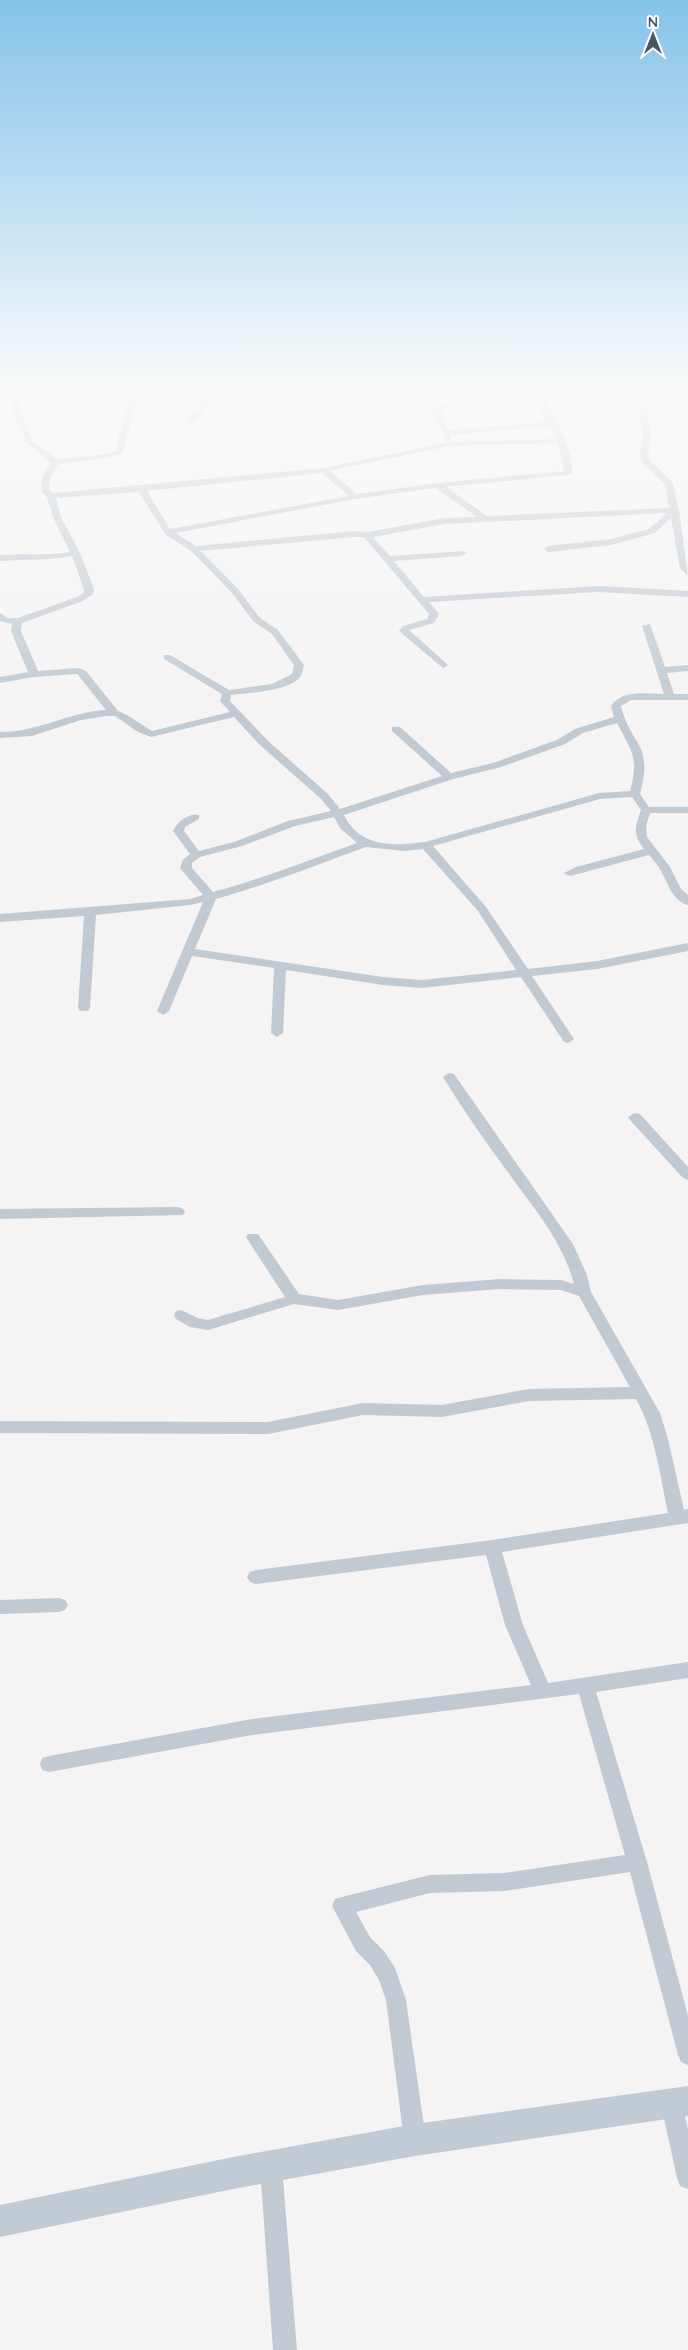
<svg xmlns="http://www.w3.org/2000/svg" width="688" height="2350" font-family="Quicksand,sans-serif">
	<rect width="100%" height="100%" fill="#f5f3f3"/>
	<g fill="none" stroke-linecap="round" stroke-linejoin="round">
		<!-- street -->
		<path fill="#c1cad2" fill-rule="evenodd" d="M4,388H12L33,441L57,459L100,455L115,451L129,399L133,394L94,390L90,388H145L137,399L122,454L100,459L58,464L50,478L49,490L53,493L324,468L447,442L422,388H430L439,407L465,396L478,388H486L471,400L441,411L448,430L547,422L530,388H538C552,415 572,442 572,473L568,475L446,487L487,516L669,508L665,484L643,463L640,455L644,432L639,417L638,403L631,388H639L646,403L647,417L652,432L648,455L650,460L673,483L679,510L688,576L680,568L671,518L655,533L611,545L548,552L544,549L548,546L611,539L649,529L667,513L445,524L373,537L390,556L465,551L466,553L462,556L394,561L424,597L599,586L688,591V597L599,592L429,602L439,614L434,623L409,630L446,663L448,665L443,668L399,631L403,626L427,619L429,614L364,537H354L201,551L238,589L260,618L278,630L304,665C303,669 303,673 300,677C290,691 248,693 231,695L230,701L268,741L328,794L340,809L442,776L392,731V727H400L451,773L493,763L557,740L575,729L614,717L611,706C623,689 646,694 664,694L642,626L650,624L665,667L688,665V671L667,673L674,694H688V700H631L621,706C631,747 654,743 640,794L649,807H688V813H650L646,826L647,837L670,867L681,889L688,895V905C673,902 668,883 661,871C658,865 653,860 649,855L570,876L564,873L576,867L644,849C632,833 635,828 641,810L632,797L600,799L433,846L486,907L528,969L597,961L688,943V951L597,969L532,976L574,1039L568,1043L564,1042L521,977L422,988L383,985L286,970L283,1033L277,1037L271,1033L274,968L192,956L169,1011L163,1015L157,1011L203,902L190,905L96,915L90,1008L88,1011H80L78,1008L84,916L0,922V914L190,899L203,895L180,868L183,860L190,854L173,831C177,822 188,813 199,815V819L185,827L184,831L199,851L234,842L288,821L331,811L320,798L260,745L234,717L151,737L138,732L115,716H106L81,720L32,736L0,738V732C40,732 68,712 106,710L77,674L34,677L0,683V677L28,672L11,631L12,624L0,621V613L8,618H18L77,597L84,593V589L72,556C48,561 25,559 0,561V555C24,553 47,556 70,552L53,517L47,497L41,491L42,478L51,463L26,442ZM550,426L557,439L451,442L450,435ZM558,443L564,471L438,483L357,494L330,471L449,446ZM322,473L349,496L170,529L147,491ZM436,488L477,517L445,518L367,532L354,531L196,546L176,533L355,499ZM139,492L165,534L191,551L205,565L232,593L254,622L272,634L294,665L292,674L272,684L229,690L170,655H164V659L222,694L220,701L230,712L152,731L127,715L118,711L86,671L78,668L38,671L21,631L22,623L83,601L93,594L94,589L80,553L61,517L56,498ZM617,723C632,752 639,757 630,791L599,793L425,842C393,846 360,848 344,815L453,779L501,767L565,744L583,733ZM334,817L340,828L357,843C309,860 262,879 213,892L192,868V863L200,857L242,846L295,826ZM366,847L404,851L423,849L478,911L516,970L422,980L383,977L195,949L216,899C267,885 316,865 366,847Z
			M217,388H225L194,422H188V418Z
			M449,1073L454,1074L573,1244L587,1275L591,1292L660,1413L668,1439L684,1510L688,1509V1523L502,1552L523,1625L548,1683L688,1662V1678L596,1692L647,1862L688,2016V2065L681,2062L678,2055L630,1872L504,1891L430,1893L356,1912L370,1937L384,1951L395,1968L406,2000L426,2140L423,2148L415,2151L407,2148L404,2140L386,2000L379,1980L370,1965L356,1951L332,1906L335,1899L342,1897L430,1875L504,1873L625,1855L579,1694L252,1735L49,1772L42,1770L40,1764L42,1758L49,1756L252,1719L531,1685L505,1625L486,1555L256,1584L250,1582L247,1577L250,1572L256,1570L492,1540L668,1513C660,1475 655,1433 636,1399L529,1401L442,1417L363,1415L268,1434L0,1433V1421L268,1422L363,1403L442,1405L529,1389L630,1387L579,1296L561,1290L500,1289L423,1295L338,1310L294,1304L208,1330L190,1327L176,1319L174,1315L176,1311L181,1310L198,1318L208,1320L285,1297L246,1237L248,1234H258L299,1294L338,1300L423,1285L500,1279L561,1280L574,1284C563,1242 535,1210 510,1175C486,1143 464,1111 443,1077Z
			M635,1113L640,1114L688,1167V1180L683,1178L630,1120L628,1117Z
			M178,1207L183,1209L185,1212L183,1215L0,1219V1209Z
			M59,1598L65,1600L68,1605L65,1610L59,1612L0,1614V1600Z
			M672,2094L680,2097L688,2129V2189L680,2186L677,2178L661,2105L664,2097Z
			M271,2156L279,2159L282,2167L297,2350H273L260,2167L263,2159Z"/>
		<!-- secondary -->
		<path fill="#c1cbd6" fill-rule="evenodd" d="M688,2086V2116L415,2156L233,2189L0,2237V2205L233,2157L415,2124Z"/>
	</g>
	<!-- sky -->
	<linearGradient id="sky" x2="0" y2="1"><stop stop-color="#85c3ea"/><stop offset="0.54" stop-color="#fafafa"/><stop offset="1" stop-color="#fafafa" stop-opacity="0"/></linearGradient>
	<rect width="688" height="717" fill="url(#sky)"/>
	<!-- north arrow -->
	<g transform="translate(653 35)" stroke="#ffffff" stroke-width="4" paint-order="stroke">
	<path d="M0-4L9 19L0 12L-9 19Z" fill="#4a5661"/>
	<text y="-8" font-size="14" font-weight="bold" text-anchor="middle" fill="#4a5661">N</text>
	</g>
</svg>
